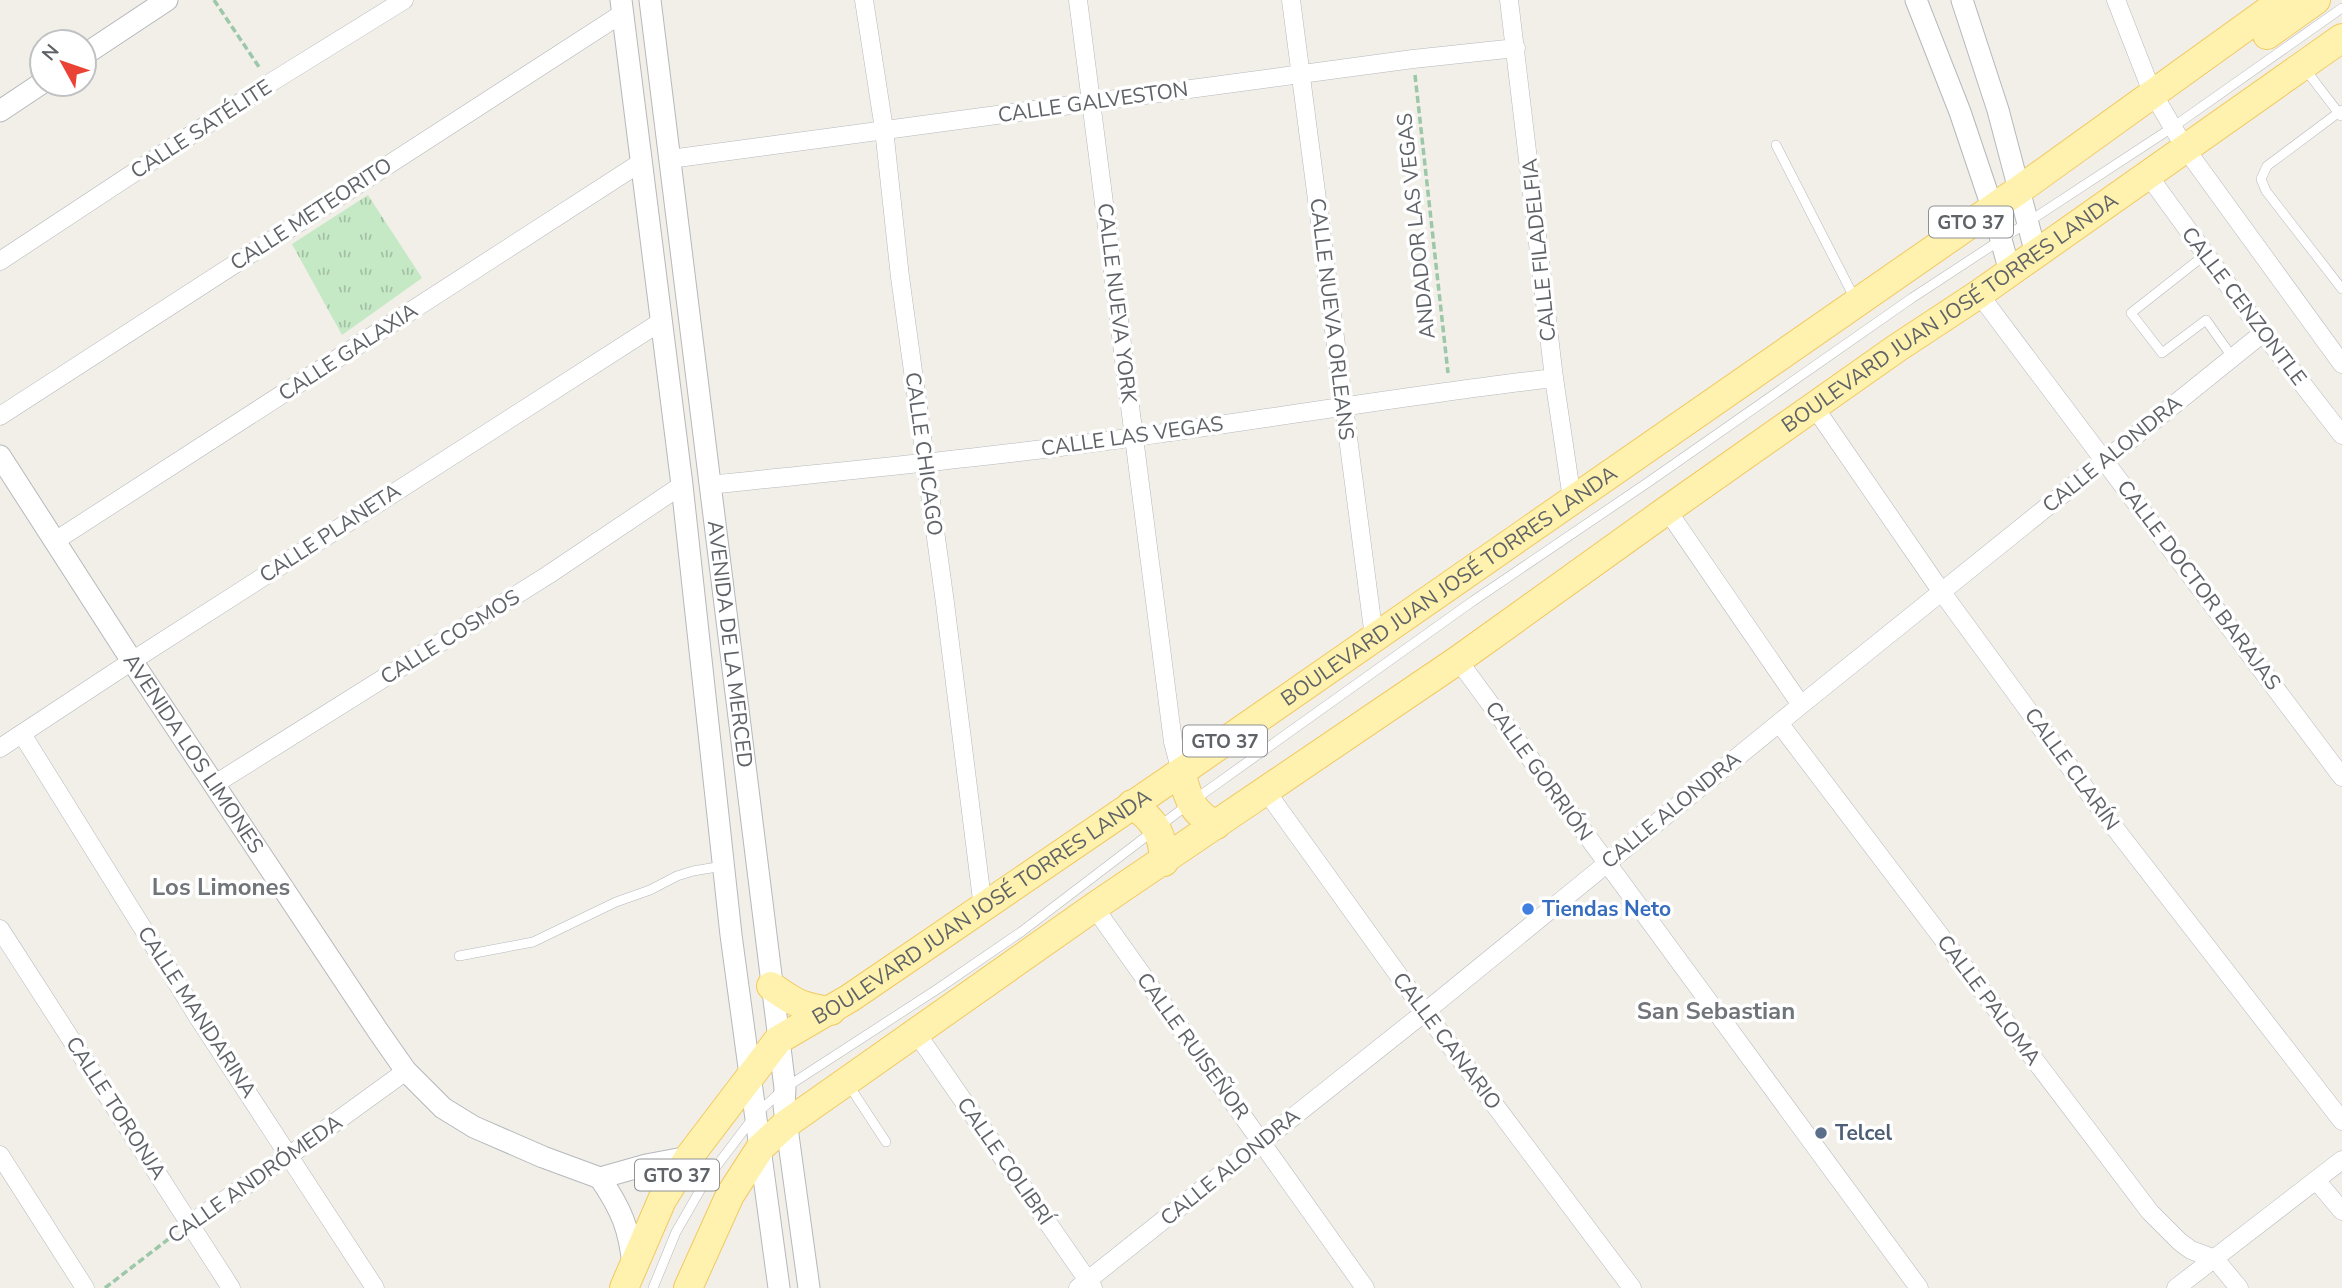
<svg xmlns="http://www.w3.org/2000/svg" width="2342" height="1288" font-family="'Nunito Sans',sans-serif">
	<defs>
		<pattern id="park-tufts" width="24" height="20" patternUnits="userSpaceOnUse" patternTransform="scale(1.75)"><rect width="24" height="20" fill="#c5e8c5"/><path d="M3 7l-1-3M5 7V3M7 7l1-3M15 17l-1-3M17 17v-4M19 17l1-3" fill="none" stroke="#a3c0a4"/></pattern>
	</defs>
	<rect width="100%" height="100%" fill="#f1efe8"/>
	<!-- park -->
	<path fill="url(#park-tufts)" d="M368,195L422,278L342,335L292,244Z"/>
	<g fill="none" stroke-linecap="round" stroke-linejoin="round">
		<defs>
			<path id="service" d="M2305,69L2341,116
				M2342,110L2267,166L2261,179L2266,191L2342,289
				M1776,145L1855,299
				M2206,254L2131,313L2162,353L2206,320L2233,358
				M459,956L533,942L616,902L650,890L677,876L693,871L723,866
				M848,1084L886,1142
				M653,1288L676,1232L706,1180L756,1114L785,1088L939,988L1021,932L1190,803L1473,601L1650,481L1912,298L2173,127L2342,8"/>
			<path id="minor" d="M864,0L884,129L900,277L945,603L983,908
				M1078,0L1173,742L1181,772
				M1291,0L1374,637
				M1509,0L1554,378L1572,499
				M2116,0L2152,92L2185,148L2342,364
				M670,159L1413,59L1516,48
				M2148,175L2263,333L2342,435
				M0,261L270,83L404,0
				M1979,294L2342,777
				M1815,408L1941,591L2104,814L2342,1121
				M0,416L623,13
				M709,485C851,470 994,457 1135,437C1275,418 1414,394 1554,378
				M1667,510L1801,705
				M55,541L640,163
				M1458,660L1919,1288
				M1779,723L2150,1212L2180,1242L2191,1250L2215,1259L2239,1288
				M22,734L198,1017L375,1288
				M0,748L132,661L662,321
				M215,784L548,575L682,485
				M1266,791L1425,1012L1632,1288
				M1094,907L1365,1288
				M0,929L231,1288
				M917,1034L1093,1288
				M0,1155L85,1288
				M2316,1180L2342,1211
				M191,1223L290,1155L406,1071
				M1078,1288L1425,1012L1801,705L2263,333
				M2176,1288L2342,1160"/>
			<g id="tertiary">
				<path d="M621,0L682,485L731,935L779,1288"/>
				<path id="s1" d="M650,0L785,1088L784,1106L809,1288"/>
				<path d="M1916,0L1960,112L1992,207L2010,272"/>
				<path d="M1962,0L1998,110L2036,254"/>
				<path d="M84,55L167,0"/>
				<path d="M0,111L42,83"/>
				<path id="s2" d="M0,456L132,661L378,1031L406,1071L443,1108L474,1127L543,1157L600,1178L646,1165L689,1157"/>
				<path d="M600,1178C621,1209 630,1229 633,1267"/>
			</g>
			<g id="primary">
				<path d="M2267,35L2316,0"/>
				<path d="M1181,772C1188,798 1191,812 1216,825"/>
				<path d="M1132,804C1155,821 1163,833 1164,862"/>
				<path d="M771,986C795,1003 801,1007 831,1011"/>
				<path id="s3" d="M624,1288L662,1200L689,1157L778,1040L850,998L1181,772L2019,190L2283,0"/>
				<path id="s4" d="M688,1288L730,1195L761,1147L786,1124L1094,907L1458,660L1667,510L1897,348L1979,294L2342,38"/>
			</g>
		</defs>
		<!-- service casing -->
		<use href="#service" stroke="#b5b8bc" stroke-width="10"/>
		<!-- minor casing -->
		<use href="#minor" stroke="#b5b8bc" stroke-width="19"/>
		<!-- tertiary casing -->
		<use href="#tertiary" stroke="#b5b8bc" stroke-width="23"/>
		<!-- primary casing -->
		<use href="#primary" stroke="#f2c960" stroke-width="30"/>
		<!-- path -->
		<path stroke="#9cc7a9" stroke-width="3.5" stroke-dasharray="7 3.5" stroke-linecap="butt" d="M214,0L259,67
			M1415,75L1448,373
			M105,1288L175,1234"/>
		<!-- service -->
		<use href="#service" stroke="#fff" stroke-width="9"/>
		<!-- minor -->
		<use href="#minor" stroke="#fff" stroke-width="18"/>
		<!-- tertiary -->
		<use href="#tertiary" stroke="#fff" stroke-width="21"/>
		<!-- primary -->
		<use href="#primary" stroke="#fff2af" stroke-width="28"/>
	</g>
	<!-- markers -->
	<circle fill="#3f7fe0" stroke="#fff" stroke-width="2.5" cx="1528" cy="909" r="7"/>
	<circle fill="#5c6f8a" stroke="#fff" stroke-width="2.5" cx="1821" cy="1133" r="7"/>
	<g text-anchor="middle" stroke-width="7" stroke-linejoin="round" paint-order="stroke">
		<!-- shield labels -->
		<g fill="#fff" stroke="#8f9295" stroke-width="2">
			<rect x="1929" y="206.5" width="84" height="31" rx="5"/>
			<rect x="1183" y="725.5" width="84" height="31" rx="5"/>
			<rect x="635" y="1159.5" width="84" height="31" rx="5"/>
		</g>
		<g font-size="19" font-weight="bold" fill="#5f6368">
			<text x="1971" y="229">GTO 37</text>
			<text x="1225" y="748">GTO 37</text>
			<text x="677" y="1182">GTO 37</text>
		</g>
		<!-- street labels -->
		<g font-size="21" fill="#5f6368" stroke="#fff">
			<text transform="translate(1093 102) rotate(-8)" y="7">CALLE GALVESTON</text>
			<text transform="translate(201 129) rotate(-33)" y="7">CALLE SATÉLITE</text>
			<text transform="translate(311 214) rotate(-33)" y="7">CALLE METEORITO</text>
			<text transform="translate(1416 226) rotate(-96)" y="7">ANDADOR LAS VEGAS</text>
			<text transform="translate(1539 250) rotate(-96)" y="7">CALLE FILADELFIA</text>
			<text transform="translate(1117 303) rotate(83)" y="7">CALLE NUEVA YORK</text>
			<text transform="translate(2244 306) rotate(53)" y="7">CALLE CENZONTLE</text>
			<text dy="7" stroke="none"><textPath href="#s4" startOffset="1612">BOULEVARD JUAN JOSÉ TORRES LANDA</textPath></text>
			<text transform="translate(1332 319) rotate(83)" y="7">CALLE NUEVA ORLEANS</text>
			<text transform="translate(348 352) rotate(-33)" y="7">CALLE GALAXIA</text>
			<text transform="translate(1132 436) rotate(-8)" y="7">CALLE LAS VEGAS</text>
			<text transform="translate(924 454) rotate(82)" y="7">CALLE CHICAGO</text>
			<text transform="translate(2112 454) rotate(-39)" y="7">CALLE ALONDRA</text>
			<text transform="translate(330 533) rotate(-33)" y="7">CALLE PLANETA</text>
			<text dy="7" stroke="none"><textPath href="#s3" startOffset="1104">BOULEVARD JUAN JOSÉ TORRES LANDA</textPath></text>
			<text transform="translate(2199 585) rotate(53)" y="7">CALLE DOCTOR BARAJAS</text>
			<text transform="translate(450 637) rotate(-32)" y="7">CALLE COSMOS</text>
			<text dy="7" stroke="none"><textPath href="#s1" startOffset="649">AVENIDA DE LA MERCED</textPath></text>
			<text dy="7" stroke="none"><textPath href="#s2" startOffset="355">AVENIDA LOS LIMONES</textPath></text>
			<text transform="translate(2072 769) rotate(54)" y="7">CALLE CLARÍN</text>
			<text transform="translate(1539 771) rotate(54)" y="7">CALLE GORRIÓN</text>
			<text transform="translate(1671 810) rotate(-39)" y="7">CALLE ALONDRA</text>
			<text dy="7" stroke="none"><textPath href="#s3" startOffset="537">BOULEVARD JUAN JOSÉ TORRES LANDA</textPath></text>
			<text transform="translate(1989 1000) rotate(53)" y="7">CALLE PALOMA</text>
			<text transform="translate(197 1012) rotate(57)" y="7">CALLE MANDARINA</text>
			<text transform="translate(1447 1041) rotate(53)" y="7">CALLE CANARIO</text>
			<text transform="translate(1193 1046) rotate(54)" y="7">CALLE RUISEÑOR</text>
			<text transform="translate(116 1108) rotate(57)" y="7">CALLE TORONJA</text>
			<text transform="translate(1005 1161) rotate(55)" y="7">CALLE COLIBRÍ</text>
			<text transform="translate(1230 1167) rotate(-39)" y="7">CALLE ALONDRA</text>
			<text transform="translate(255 1179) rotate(-35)" y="7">CALLE ANDRÓMEDA</text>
		</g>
		<!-- shop labels -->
		<g font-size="21" font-weight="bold" fill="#366cbe" stroke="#fff" text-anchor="start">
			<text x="1542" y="916">Tiendas Neto</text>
		</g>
		<!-- service labels -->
		<g font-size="21" font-weight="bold" fill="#4e5e75" stroke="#fff" text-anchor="start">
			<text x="1835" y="1140">Telcel</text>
		</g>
		<!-- quarter labels -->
		<g font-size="24" font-weight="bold" fill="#70757a" stroke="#fff">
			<text x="221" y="895">Los Limones</text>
			<text x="1716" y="1019">San Sebastian</text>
		</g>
	</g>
	<!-- north arrow -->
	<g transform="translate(63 63) rotate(310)"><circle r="33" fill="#ffffff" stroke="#bfc1c3" stroke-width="2"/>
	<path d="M0-5L12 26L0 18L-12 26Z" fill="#ea4335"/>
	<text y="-10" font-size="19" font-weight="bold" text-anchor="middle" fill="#5f6368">N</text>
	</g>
</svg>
